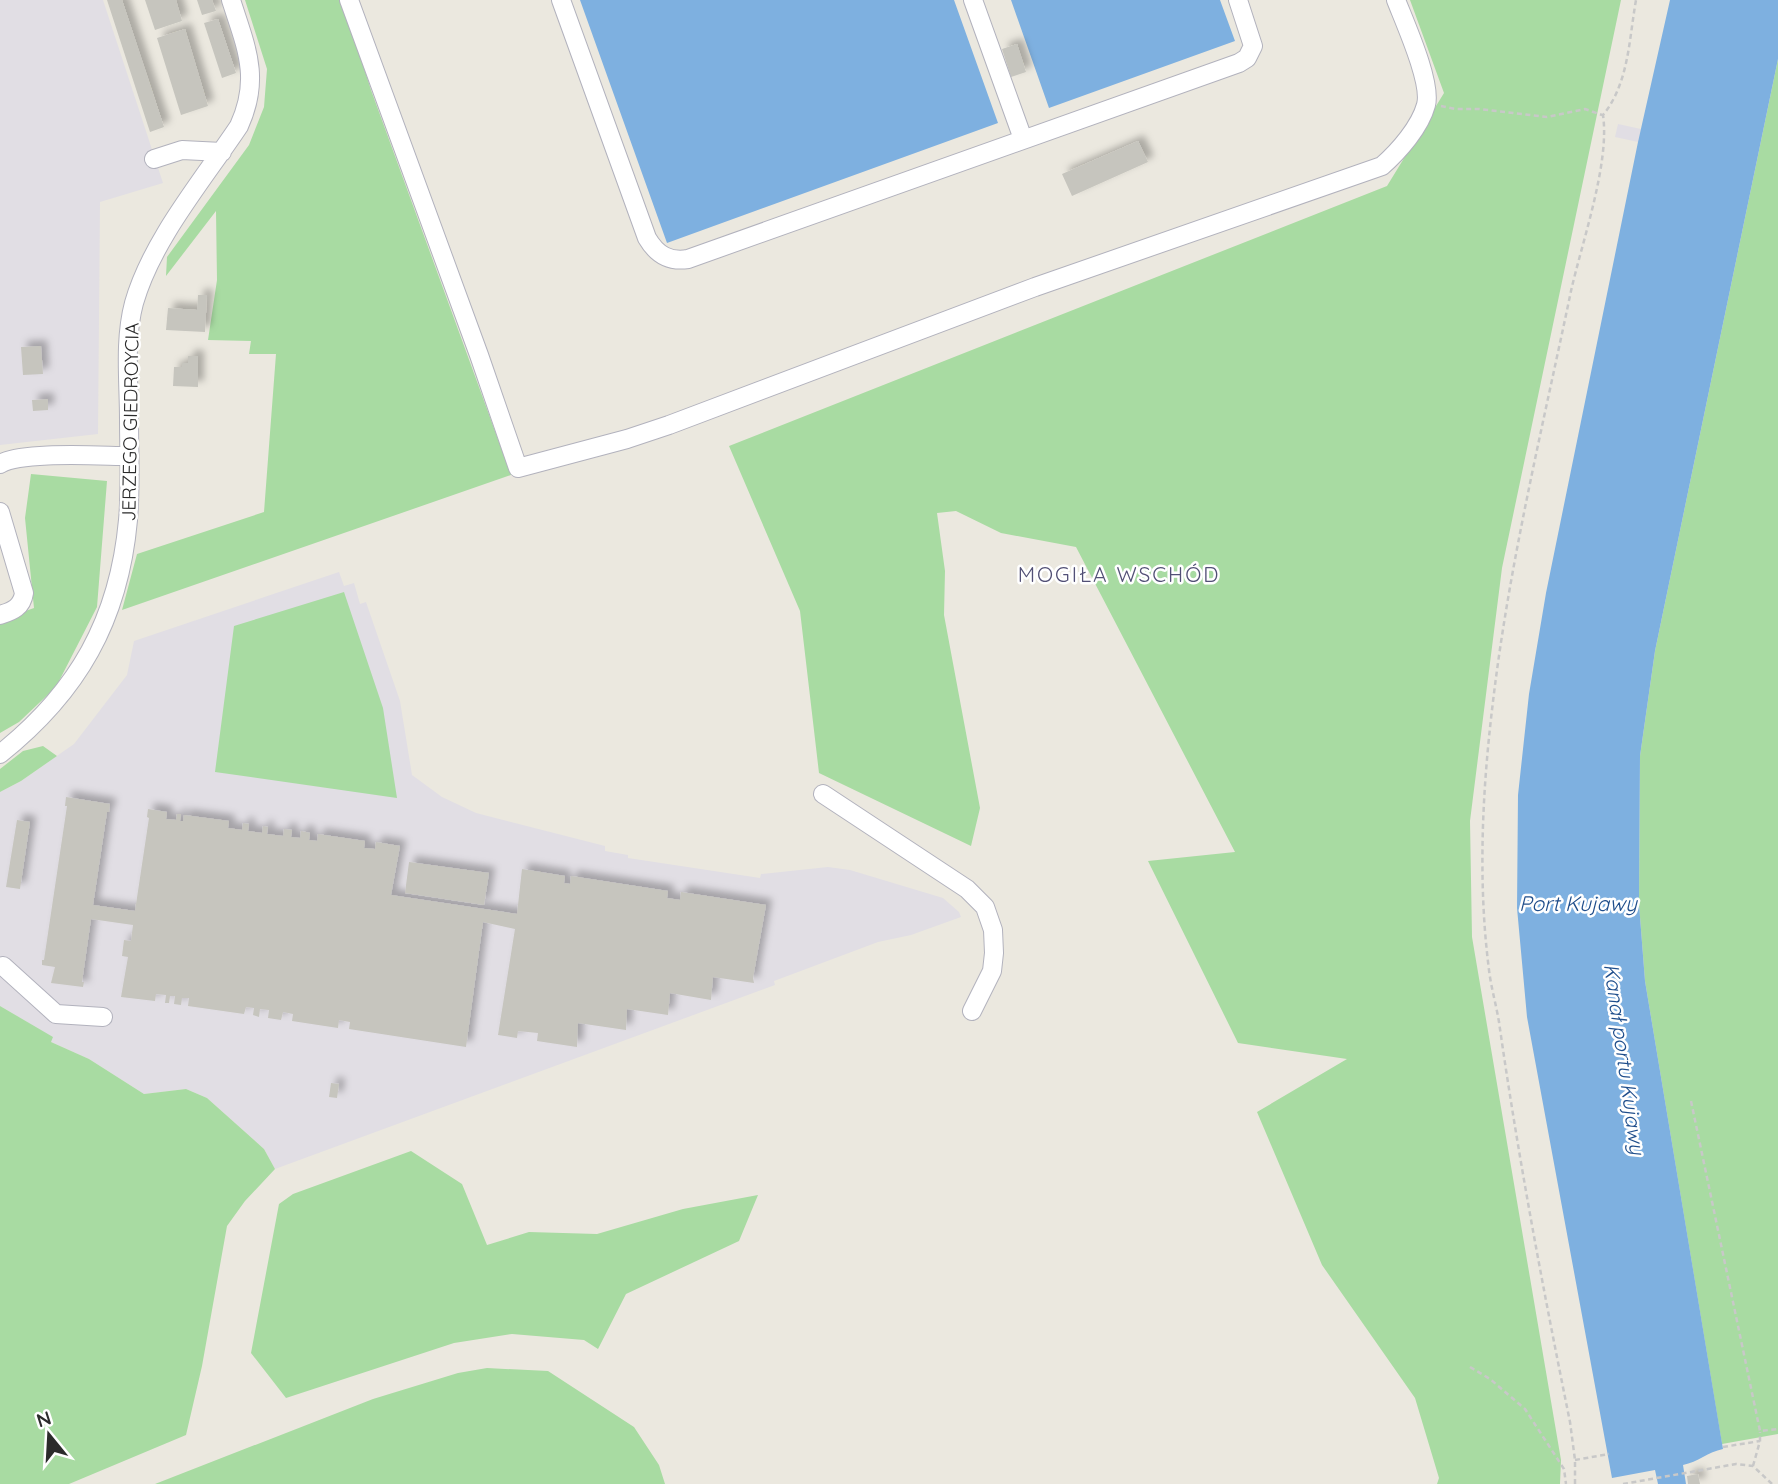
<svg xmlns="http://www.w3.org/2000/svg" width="1778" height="1484" font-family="Quicksand,sans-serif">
	<defs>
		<filter id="shadow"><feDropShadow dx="6" dy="-6" stdDeviation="3.5" flood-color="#0004"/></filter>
	</defs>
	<rect width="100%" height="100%" fill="#ebe8df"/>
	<!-- industrial -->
	<path fill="#e1dee4" d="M0,0H103L163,183L100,202L98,434L0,445Z
		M1618,124L1641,129L1638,142L1615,137Z
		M339,572L344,586L354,583L360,604L366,602L400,701L412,775L442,797L476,813L605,846V851L628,855V858L760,878L761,874L828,867L850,870L943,898L959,912L961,917L911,935L878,942L774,981L775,985L275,1169L264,1149L207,1098L186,1089L144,1094L89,1059L51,1042L52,1037L0,1006V792L21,781L74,744L127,675L134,641Z"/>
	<!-- green -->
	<path fill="#a8dba2" d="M245,0H339L345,7L371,90L511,475L122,610L137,554L264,512L276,354H249L251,341L208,340L217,280L216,211L166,276L167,257L249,145L264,107L267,69Z
		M1410,0H1621L1502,568L1470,821L1472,937L1561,1460L1560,1484H1437L1439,1478L1415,1398L1322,1265L1257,1112L1347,1059L1238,1043L1148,861L1235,852L1076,547L1001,533L956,511L937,513L945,571L944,615L980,808L971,846L819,773L800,611L729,446L1387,186L1444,93Z
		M1778,59V1434L1722,1444L1645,981L1639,904L1640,756L1655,651Z
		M31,474L107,481L97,607L56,687L19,722L0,733V620L34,608L25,518Z
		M344,592L383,708L397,798L215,772L234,626Z
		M43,746L57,756L21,781L0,792V769L23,751Z
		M0,1006L53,1037L51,1042L89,1059L144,1094L186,1089L207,1098L264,1149L275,1169L245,1201L227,1226L202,1366L186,1435L69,1484H0Z
		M411,1151L462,1184L487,1245L529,1232L597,1234L683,1209L758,1195L739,1241L626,1294L598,1349L584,1340L512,1334L454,1343L286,1398L251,1353L279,1204L293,1194Z
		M487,1368L548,1371L634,1427L659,1465L665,1484H155L373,1399L458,1373Z"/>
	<!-- water -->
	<path fill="#7eb0e0" d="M580,0H954L998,123L667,243Z
		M1011,0H1220L1235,41L1049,108Z
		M1670,0H1778V59L1655,651L1640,756L1639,904L1645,981L1723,1449C1708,1452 1698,1462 1683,1465L1686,1484H1658L1655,1470L1612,1478L1527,1017L1517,908L1518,795L1529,694L1546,593L1638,142Z"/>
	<!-- building -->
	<path fill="#c6c5be" filter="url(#shadow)" d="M107,0H122L164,127L150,132Z
		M145,0H176L182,21L155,30Z
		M197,0H212L216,11L202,15Z
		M218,19L236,73L222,78L204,23Z
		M185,29L208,106L181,115L157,38Z
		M1017,44L1026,72L1011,77L1002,49Z
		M1138,141L1148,162L1072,196L1062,174Z
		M198,295H207L205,332L166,330L168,308L197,310Z
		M41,346L43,374L23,375L21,347Z
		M188,356H198V387L173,386L174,367H182V363H188Z
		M48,399V410L33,411L32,400Z
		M66,797L110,804L109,812H107L93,905L135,911L149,818L147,817L148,809L167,812L166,819L176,820L177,814H181L180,821H183L184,815L229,821L228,828L242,830L243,823L249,824L248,831L262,833L263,826L268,827L267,834L283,836L284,829L292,830L291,837L300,838L301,831L310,833L309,840L317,841L318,834L365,841L364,848L375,849L376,842L400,846L391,895L517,914L522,869L565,876L564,883L570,884L571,876L668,891L667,898L680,900L681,892L766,905L753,978L754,983L713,977L711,1000L670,993L668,1015L627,1009L626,1030L578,1023L577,1047L537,1041L538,1033L518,1031L517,1038L498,1035L515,929L483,922L466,1047L349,1029L350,1022L339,1020L338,1028L292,1021L293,1014L283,1012L281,1020L268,1018L269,1010L260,1009L259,1017L253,1015L254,1008L246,1007L244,1014L188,1006L189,998H182L181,1005L174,1004L175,996H170L169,1003H165L166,995L156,994L155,1001L121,997L128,957L122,956L124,940L131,941L133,925L91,919L82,982H84L83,987L51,983L55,967L42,965V960H44L67,806H65Z
		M17,820L30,822L20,889L6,887Z
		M409,862L489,873L484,905L405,893Z
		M331,1083L339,1084L337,1098L329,1097Z
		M1698,1474L1700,1484H1688L1687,1476Z"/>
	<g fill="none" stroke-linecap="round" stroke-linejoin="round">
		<defs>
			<path id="minor" d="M349,0L479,355L518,468L627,439L669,425L1035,287L1382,166C1399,151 1420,127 1426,105C1432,83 1405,23 1396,0
				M561,0L647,238C657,255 669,262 688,259L1239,63L1247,58L1253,46L1238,0
				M973,0L1023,139
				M154,159L182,150L222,152
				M0,464C21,451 101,456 129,456
				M0,512L24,593C22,607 13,611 0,615
				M0,754C78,692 119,620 128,520C131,487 129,452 129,419C129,382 124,340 134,303C152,240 203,180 239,126C261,78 246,47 231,0
				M823,794L967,889L985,907L993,930L994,953L992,971L972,1011
				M3,966L56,1014L103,1017"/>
		</defs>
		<!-- minor casing -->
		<use href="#minor" stroke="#b2b2bd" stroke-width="20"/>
		<!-- path -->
		<path stroke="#c8c8c8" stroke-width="2.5" stroke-dasharray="5 3.5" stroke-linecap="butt" d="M1441,106L1455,109H1479L1547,117L1585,109L1602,115
			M1691,1101L1760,1431L1778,1429
			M1470,1367L1490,1379L1525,1409L1564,1469L1566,1484
			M1723,1447L1760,1441
			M1575,1460L1609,1454
			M1753,1466L1760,1441V1432
			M1575,1484V1460L1570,1422C1543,1289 1518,1156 1499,1022C1496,1004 1491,987 1489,970C1478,884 1482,795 1492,710C1508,569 1542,430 1571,291C1582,242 1610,163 1603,115C1629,83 1629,39 1636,0
			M1623,1484L1736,1464L1753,1466L1772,1484"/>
		<!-- minor -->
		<use href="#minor" stroke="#fff" stroke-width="18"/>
	</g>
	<g text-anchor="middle" stroke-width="5" stroke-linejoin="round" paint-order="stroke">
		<!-- street labels -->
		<g font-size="19" fill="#2b2b2b" stroke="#fff">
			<text transform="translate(130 422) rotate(-89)" y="7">JERZEGO GIEDROYCIA</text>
		</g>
		<!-- neighbourhood labels -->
		<g font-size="21" letter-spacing="2" fill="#525076" stroke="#fff">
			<text x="1119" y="582">MOGIŁA WSCHÓD</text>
		</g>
		<!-- water labels -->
		<g font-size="21" font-style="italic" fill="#1e4d8b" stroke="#fff">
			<text x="1578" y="911">Port Kujawy</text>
			<text transform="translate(1624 1059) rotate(82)" y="7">Kanał portu Kujawy</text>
		</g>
	</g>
	<!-- north arrow -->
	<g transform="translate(49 1435) rotate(342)" stroke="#ffffff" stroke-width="5" paint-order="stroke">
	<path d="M0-5L12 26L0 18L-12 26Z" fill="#2b2b2b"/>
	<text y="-10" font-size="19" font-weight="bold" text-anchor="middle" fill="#2b2b2b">N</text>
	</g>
</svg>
